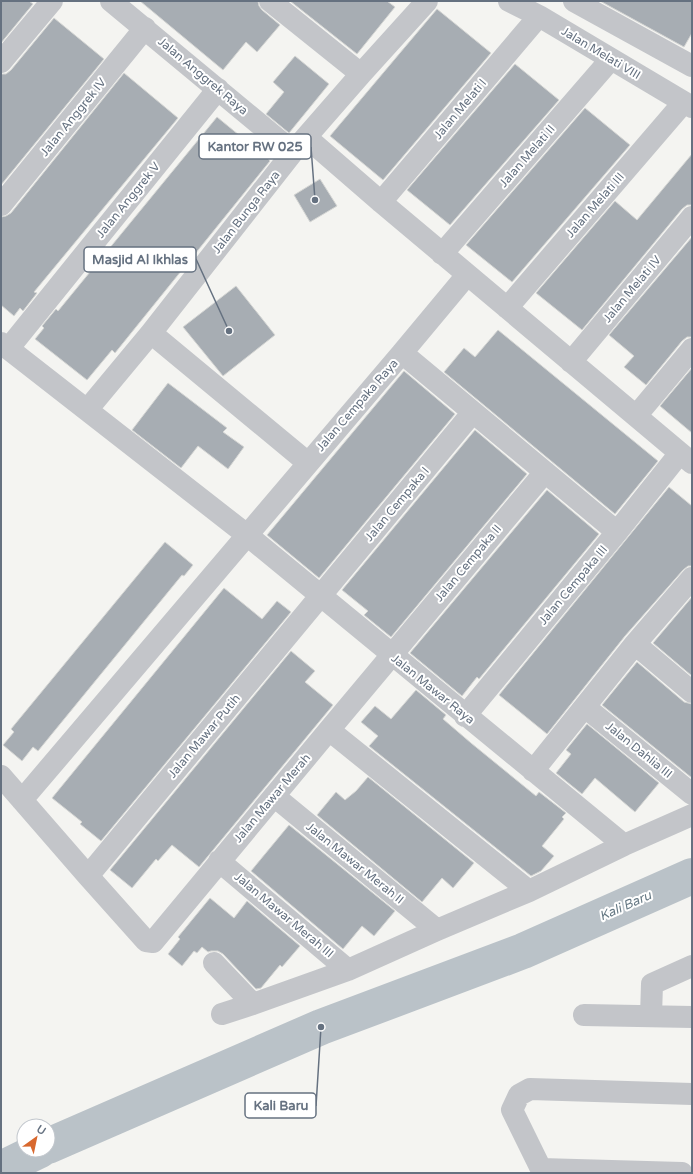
<svg xmlns="http://www.w3.org/2000/svg" width="693" height="1174" font-family="'Varela Round',sans-serif">
	<rect width="100%" height="100%" fill="#f4f4f1"/>
	<g fill="none" stroke-linecap="round" stroke-linejoin="round">
		<!-- river -->
		<path stroke="#bac2c8" stroke-width="36" d="M48,1146L321,1027L523,951L692,876
			M1,1169L40,1150"/>
	</g>
	<!-- building -->
	<path fill="#a7adb3" stroke="#d5d6d4" d="M1,1H29L33,4L1,43Z
		M140,1H258L259,6L262,10L280,25L257,52L246,42L223,70Z
		M290,1H387L395,7L357,54Z
		M600,1H692V33L684,47Z
		M437,9L491,53L383,180L330,136Z
		M54,18L104,59L1,185V74H6L11,70Z
		M295,56L329,84L289,133L266,114L284,92L273,82Z
		M515,64L559,100L450,225L407,190Z
		M124,73L178,118L34,292L37,293L23,311L20,308L14,316L1,305V217L6,216L11,213Z
		M585,108L630,145L512,282L466,245Z
		M217,117L245,140L251,133L273,152L268,159L270,161L115,353L112,350L87,380L35,339L44,328L42,326L56,309L58,311Z
		M692,154V205H687L682,209L582,330L536,293L615,201L637,220Z
		M320,179L337,206L310,222L294,195Z
		M692,237V337H687L682,341L646,385L624,367L634,356L609,335Z
		M236,286L275,335L223,376L183,327Z
		M498,330L658,461L615,514L444,372L464,348L475,357Z
		M692,368V433L660,406Z
		M404,371L455,414L319,578L267,535Z
		M168,383L227,428L223,432L244,447L228,469L198,446L181,468L132,430Z
		M475,430L527,474L391,637L364,615L368,611L342,590Z
		M669,487L692,506V566H688L683,570L625,636L547,734L499,695Z
		M547,490L599,534L479,679L477,677L462,696L410,653Z
		M165,542L193,565L184,576L182,575L38,751L33,747L22,761L3,745L14,732L11,729Z
		M224,588L262,619L277,601L291,612L101,841L80,824L82,822L52,798Z
		M692,597V676L653,643Z
		M291,651L315,671L305,682L333,705L199,867L172,845L158,861L156,859L132,888L110,870Z
		M637,662L684,702L692,704V778L602,705Z
		M416,690L446,715L443,719L471,743L536,796L539,792L566,813L562,817L564,819L542,846L554,856L541,871L531,876L369,746L378,736L361,722L375,706L391,719Z
		M587,724L659,783L635,812L595,778L582,794L556,773L571,754L566,750Z
		M368,777L474,863L453,888L442,878L422,902L317,815L336,792L345,800L356,791Z
		M289,825L395,911L374,936L362,926L343,949L251,871Z
		M210,898L234,918L247,901L300,946L282,967L280,965L261,988L256,989L223,954L218,951H211L208,952L202,947L197,953L194,951L182,966L168,954L180,939L178,937Z"/>
	<g fill="none" stroke-linecap="round" stroke-linejoin="round">
		<!-- minor -->
		<path stroke="#c3c5c9" stroke-width="22" d="M111,1L293,152
			M270,1L361,74
			M509,1L539,16L692,107
			M574,1L692,66
			M1,62L52,1
			M306,137L381,202L692,463
			M381,202L539,16
			M1,205L145,28
			M442,254L611,59
			M507,308L684,102
			M151,333L308,463
			M1,343L247,535L624,845
			M8,349L218,89
			M402,353L617,532
			M571,362L692,217
			M87,410L151,333L293,152L361,74L427,1
			M636,416L692,349
			M635,644L692,692
			M585,707L692,794
			M465,716L617,532L680,453
			M329,730L529,891
			M533,771L635,644L692,578
			M1,776L88,876L146,941L153,942L329,730L545,472
			M274,796L437,930
			M22,800L402,353L467,275
			M219,861L348,970
			M88,876L473,412
			M214,963L253,1004
			M222,1014L253,1004L348,970L437,930L529,891L624,845L692,815
			M584,1015L692,1017
			M651,1016L652,984L692,966
			M682,1173L541,1169L512,1110L519,1095L530,1089L692,1094"/>
	</g>
	<g text-anchor="middle" stroke-width="4" stroke-linejoin="round" paint-order="stroke">
		<!-- street labels -->
		<g font-size="12" fill="#657180" stroke="#fff">
			<text transform="translate(601 53) rotate(31)" y="4">Jalan Melati VIII</text>
			<text transform="translate(203 76) rotate(40)" y="4">Jalan Anggrek Raya</text>
			<text transform="translate(460 109) rotate(-50)" y="4">Jalan Melati I</text>
			<text transform="translate(73 117) rotate(-51)" y="4">Jalan Anggrek IV</text>
			<text transform="translate(527 156) rotate(-49)" y="4">Jalan Melati II</text>
			<text transform="translate(128 200) rotate(-51)" y="4">Jalan Anggrek V</text>
			<text transform="translate(595 205) rotate(-49)" y="4">Jalan Melati III</text>
			<text transform="translate(246 212) rotate(-52)" y="4">Jalan Bunga Raya</text>
			<text transform="translate(632 289) rotate(-50)" y="4">Jalan Melati IV</text>
			<text transform="translate(357 405) rotate(-49)" y="4">Jalan Cempaka Raya</text>
			<text transform="translate(397 504) rotate(-50)" y="4">Jalan Cempaka I</text>
			<text transform="translate(468 563) rotate(-50)" y="4">Jalan Cempaka II</text>
			<text transform="translate(573 585) rotate(-50)" y="4">Jalan Cempaka III</text>
			<text transform="translate(433 689) rotate(39)" y="4">Jalan Mawar Raya</text>
			<text transform="translate(204 736) rotate(-50)" y="4">Jalan Mawar Putih</text>
			<text transform="translate(639 750) rotate(39)" y="4">Jalan Dahlia III</text>
			<text transform="translate(272 798) rotate(-50)" y="4">Jalan Mawar Merah</text>
			<text transform="translate(355 863) rotate(39)" y="4">Jalan Mawar Merah II</text>
			<text transform="translate(284 915) rotate(40)" y="4">Jalan Mawar Merah III</text>
		</g>
		<!-- water labels -->
		<g font-size="13" font-style="italic" fill="#667984" stroke="#fff">
			<text transform="translate(625 905) rotate(-24)" y="5">Kali Baru</text>
		</g>
	</g>
	<!-- callouts -->
	<path fill="none" stroke="#657180" stroke-width="1.5" d="M315 200L311 147M229 331L196 259M321 1027L316 1106"/>
	<g fill="#657180" stroke="#fff" stroke-width="1.5">
		<circle cx="315" cy="200" r="4"/>
		<circle cx="229" cy="331" r="4"/>
		<circle cx="321" cy="1027" r="4"/>
	</g>
	<g fill="#fff" stroke="#657180" stroke-width="1.5">
		<rect x="199" y="134" width="112" height="25" rx="4"/>
		<rect x="84" y="247" width="112" height="25" rx="4"/>
		<rect x="245" y="1093" width="71" height="25" rx="4"/>
	</g>
	<g font-size="13" text-anchor="middle" font-weight="bold" fill="#657180">
		<text x="255" y="151">Kantor RW 025</text>
		<text x="140" y="264">Masjid Al Ikhlas</text>
		<text x="281" y="1110">Kali Baru</text>
	</g>
	<!-- border -->
	<rect width="693" height="1174" fill="none" stroke="#657180" stroke-width="4"/>
	<!-- north arrow -->
	<g transform="translate(36 1138) rotate(33)"><circle r="19" fill="#ffffff" stroke="#c1c6cc"/>
	<path d="M0-3L7 15L0 10L-7 15Z" fill="#d8682e"/>
	<text y="-6" font-size="11" font-weight="bold" text-anchor="middle" fill="#657180">U</text>
	</g>
</svg>
